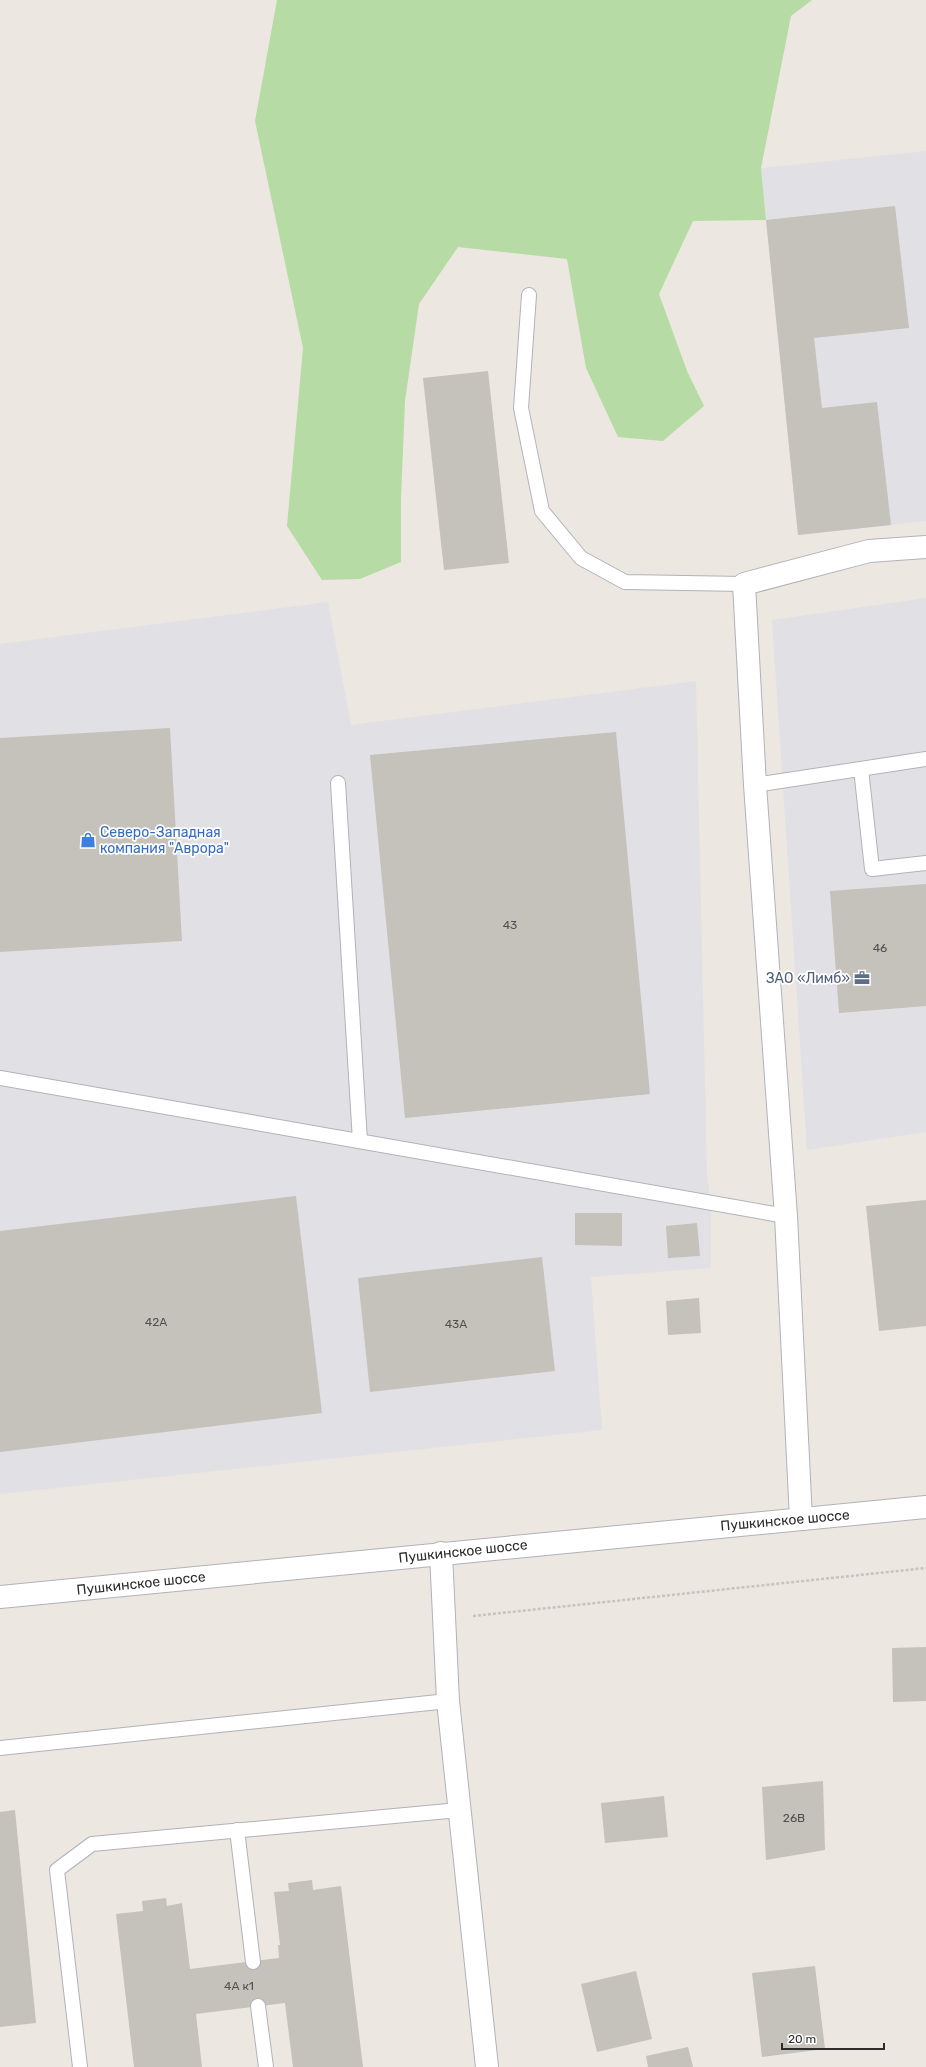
<svg xmlns="http://www.w3.org/2000/svg" width="926" height="2067" font-family="Rubik,sans-serif">
	<rect width="100%" height="100%" fill="#ece7e0"/>
	<!-- industrial -->
	<path fill="#e1e0e5" d="M926,151V521L798,535L761,168Z
		M926,598V1132L807,1150L772,620Z
		M328,602L351,725L696,681L707,1175L711,1203V1268L591,1277L602,1430L0,1494V644Z"/>
	<!-- green -->
	<path fill="#b7dba4" d="M277,0H812L791,16L761,168L766,220L693,221L659,294L687,371L704,406L663,441L618,437L586,368L567,259L458,247L419,304L405,401L401,498V562L360,579L322,580L287,526L303,348L255,121Z"/>
	<!-- building -->
	<path fill="#c5c1bb" d="M895,206L909,328L814,338L822,408L877,402L891,525L798,535L766,220Z
		M488,371L509,563L444,570L423,378Z
		M170,728L182,941L0,952V738Z
		M616,732L650,1094L405,1118L370,755Z
		M926,884V1006L839,1013L830,891Z
		M296,1196L322,1413L0,1452V1231Z
		M926,1200V1326L879,1331L866,1206Z
		M575,1213H622V1246L575,1245Z
		M697,1223L700,1256L668,1258L666,1226Z
		M542,1257L555,1371L370,1392L358,1278Z
		M699,1298L701,1333L668,1335L666,1301Z
		M926,1647V1701L893,1702L892,1648Z
		M823,1781L825,1850L766,1860L762,1787Z
		M664,1796L668,1837L605,1843L601,1803Z
		M15,1810L36,2023L0,2027V1812Z
		M312,1880L313,1890L341,1886L363,2067H293L285,2003L196,2014L202,2067H134L116,1914L143,1911L142,1901L166,1898L167,1906L182,1903L190,1969L279,1958L278,1945H280L274,1892L289,1891L288,1883Z
		M815,1966L825,2049L762,2057L752,1973Z
		M636,1971L652,2039L597,2052L581,1984Z
		M688,2047L693,2067H648L646,2056Z"/>
	<g fill="none" stroke-linecap="round" stroke-linejoin="round">
		<defs>
			<path id="service" d="M529,295L521,408L542,511L581,558L625,582L744,584
				M861,769L872,869L926,863
				M338,783L360,1141
				M755,785L926,759
				M0,1078L786,1216
				M0,1748L448,1701
				M237,1830L253,1962
				M258,2006L266,2067
				M80,2067L57,1870L92,1844L459,1810"/>
			<path id="minor" d="M801,1519L786,1216L755,785L744,584L869,551L926,547
				M441,1553L448,1701L487,2067"/>
			<path id="secondary" d="M0,1597L926,1507"/>
		</defs>
		<!-- service casing -->
		<use href="#service" stroke="#b1b2ba" stroke-width="16"/>
		<!-- minor casing -->
		<use href="#minor" stroke="#b1b2ba" stroke-width="24"/>
		<!-- secondary casing -->
		<use href="#secondary" stroke="#b1b2ba" stroke-width="24"/>
		<!-- path -->
		<path stroke="#c4c4c4" stroke-width="2.5" stroke-dasharray="3 2" stroke-linecap="butt" d="M473,1616L926,1568"/>
		<!-- service -->
		<use href="#service" stroke="#fff" stroke-width="14"/>
		<!-- minor -->
		<use href="#minor" stroke="#fff" stroke-width="22"/>
		<!-- secondary -->
		<use href="#secondary" stroke="#fff" stroke-width="22"/>
	</g>
	<!-- icons -->
	<defs>
		<symbol id="shop-bare" viewBox="-9 -9 18 18"><path d="M-5-2.5h2.3a2.7 3.5 0 0 1 5.4 0H5L5.5 6h-11ZM-1.5-2.5h3a1.5 2.3 0 0 0-3 0Z" fill="#3f7fe0" stroke="#fff" stroke-width="2.5" paint-order="stroke"/></symbol>
		<symbol id="office-bare" viewBox="-9 -9 18 18"><path d="M-6-3h4V-5.5h4V-3h4V5H-6ZM-1-4.5V-3h2v-1.5ZM-6 0V1H6V0Z" fill="#5c6f8a" stroke="#fff" stroke-width="2.5" paint-order="stroke"/></symbol>
	</defs>
	<g fill-rule="evenodd">
		<use href="#shop-bare" x="77" y="829" width="22" height="22"/>
		<use href="#office-bare" x="851" y="967" width="22" height="22"/>
	</g>
	<g text-anchor="middle" stroke-width="3.5" stroke-linejoin="round" paint-order="stroke">
		<!-- number labels -->
		<g font-size="12" fill="#525150">
			<text x="510" y="929">43</text>
			<text x="880" y="952">46</text>
			<text x="156" y="1326">42А</text>
			<text x="456" y="1328">43А</text>
			<text x="794" y="1822">26В</text>
			<text x="239" y="1990">4А к1</text>
		</g>
		<!-- shop labels -->
		<g font-size="14" fill="#366cbe" stroke="#fff" text-anchor="start">
			<text x="100" y="837">Северо-Западная<tspan x="100" dy="16">компания "Аврора"</tspan></text>
		</g>
		<!-- service labels -->
		<g font-size="14" fill="#4e5e75" stroke="#fff" text-anchor="end">
			<text x="850" y="983">ЗАО «Лимб»</text>
		</g>
		<!-- street labels -->
		<g font-size="14" fill="#2c2c2c" stroke="#fff">
			<text transform="translate(785 1520) rotate(-5)" y="5">Пушкинское шоссе</text>
			<text transform="translate(463 1551) rotate(-6)" y="5">Пушкинское шоссе</text>
			<text transform="translate(141 1583) rotate(-6)" y="5">Пушкинское шоссе</text>
		</g>
	</g>
	<!-- scale -->
	<path d="M782 2043v6h102v-6" fill="none" stroke="#2c2c2c" stroke-width="2"/>
	<text x="788" y="2043" font-size="12" fill="#2c2c2c" stroke="#ffffff" stroke-width="3" paint-order="stroke">20 m</text>
</svg>
